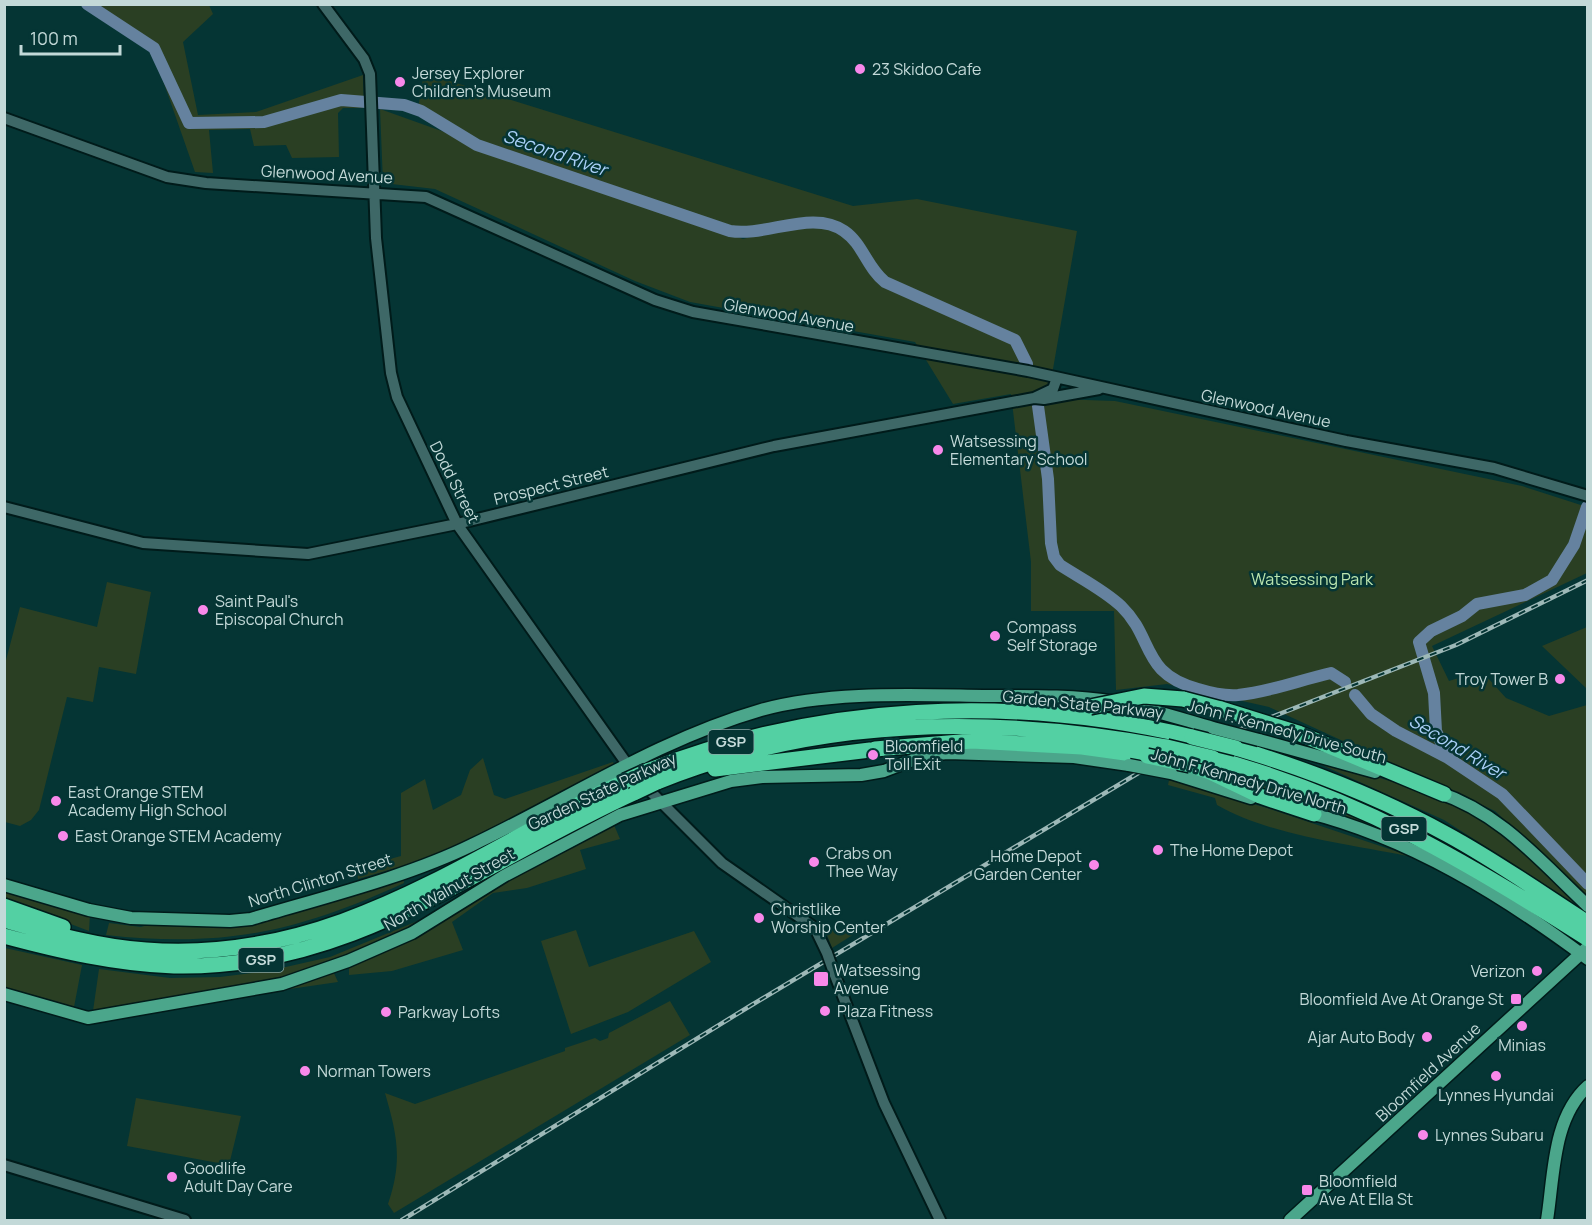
<svg xmlns="http://www.w3.org/2000/svg" width="1592" height="1225" font-family="Manrope,sans-serif">
	<rect width="100%" height="100%" fill="#053534"/>
	<!-- green -->
	<path fill="#2a3f23" d="M83,5H209L213,14L183,42L198,115L256,112L363,75L364,108H343L338,113L339,157L292,158L286,145L254,146L250,129L209,130L213,173L195,172L153,52Z
		M424,73L853,206L917,199L1077,231L1053,369L1057,399L1115,401L1522,486L1587,507V573L1432,646L1449,681L1468,675L1479,680L1487,677L1506,698L1549,716L1587,705V897L1495,811L1269,707L1167,684L1116,690L1114,611H1031V562L1011,394L953,404L915,342L690,302L635,281L435,189L383,183L380,109L743,239L813,221L732,228L506,153L418,108Z
		M107,582L151,592L136,674L99,667L93,702L67,697L39,810L31,820L20,826L5,822V664L20,607L97,627Z
		M1587,627V689L1542,646Z
		M1302,756C1358,773 1435,789 1484,820C1519,842 1547,874 1575,904L1444,820Z
		M483,758L494,795L505,799L613,762L614,764L475,837L417,862L358,879L356,868L401,856V793L425,779L433,810L461,795L470,770Z
		M1223,772L1331,808L1386,831L1290,803Z
		M1169,780L1267,808L1413,857C1353,845 1268,835 1217,805L1215,798L1168,785Z
		M614,825L620,839L580,850L586,869L527,888L493,893L452,922L463,950L392,971L349,975V966L502,881Z
		M403,877L404,883C298,932 223,948 106,935L109,923L141,927L150,924L215,926Z
		M4,889L90,914L89,931L5,899Z
		M420,920L427,921L294,977L245,989L93,1011L99,969L170,978L220,977L268,971L330,957Z
		M576,930L589,967L694,931L711,962L628,1012L571,1034L541,941Z
		M831,930L859,931L832,948L827,935Z
		M5,948L82,965L74,1007L5,988Z
		M333,971L338,982L276,991Z
		M670,1001L690,1035L394,1213L388,1204C403,1160 397,1135 385,1093L415,1104L565,1051V1048L595,1038L600,1041L608,1038L609,1033Z
		M136,1098L241,1116L229,1165L127,1146Z"/>
	<g fill="none" stroke-linecap="round" stroke-linejoin="round">
		<!-- river -->
		<path stroke="#65829f" stroke-width="12" d="M87,4L154,48L189,123L264,122L341,100L404,105L421,111L477,145L730,231C766,237 813,209 844,231C863,244 867,268 885,282L1015,340L1027,364
			M1038,406L1048,479L1051,543L1054,557L1060,565C1080,578 1104,590 1121,606C1155,639 1140,673 1198,689C1211,693 1224,696 1238,695C1270,692 1300,680 1331,673L1345,682
			M1355,695L1371,714L1396,731L1448,758L1502,794L1588,884
			M1448,758L1436,731L1434,693L1419,642L1431,631L1462,616L1477,604L1525,595L1552,580L1574,545L1587,507"/>
		<defs>
			<path id="minor" d="M323,4L364,59L370,74L376,238L391,373L397,397L457,524L632,771
				M4,118L167,177L206,183L426,197L655,300L693,312L1028,371L1346,441L1494,468L1588,496
				M1034,398L1053,389L1057,378
				M4,507L143,543L308,554L457,524L774,446L1034,398L1044,399L1099,389
				M642,783L722,863L815,928L827,953
				M833,970L884,1103L940,1220
				M4,1165L185,1220"/>
			<path id="major" d="M1259,740L1375,772
				M1171,773L1251,798
				M1437,792C1501,813 1540,861 1588,906
				M1306,812C1410,838 1502,895 1588,959
				M4,885L89,910L131,918L230,921L251,919C321,898 407,877 472,845C569,799 657,740 761,710C829,691 913,695 983,696C1027,696 1072,695 1115,702C1148,708 1181,719 1213,728
				M4,994L88,1018L282,984L348,961L412,933L504,876L620,815L731,781L762,777L861,775L884,771L926,755L948,753L1074,757L1129,765
				M1290,1220L1588,947
				M1547,1220C1554,1177 1552,1118 1588,1086"/>
			<path id="highway" d="M1183,699L1221,709
				M1298,733L1444,794
				M1236,748C1310,770 1381,798 1448,835C1496,861 1541,893 1588,923
				M875,749L972,741L1082,747L1147,756
				M1213,758C1357,797 1463,859 1588,939
				M1190,765L1210,772L1260,796L1314,814
				M715,769L870,750
				M647,771C820,703 1011,694 1192,737
				M657,782C820,716 996,715 1167,747
				M4,906L63,927
				M4,920C51,933 98,947 146,950C334,964 466,857 625,781
				M4,936C60,951 116,964 174,966C353,970 481,862 636,792"/>
		</defs>
		<!-- minor casing -->
		<use href="#minor" stroke="#001b1a" stroke-width="14"/>
		<!-- major casing -->
		<use href="#major" stroke="#001b1a" stroke-width="15"/>
		<!-- highway casing -->
		<use href="#highway" stroke="#001b1a" stroke-width="18"/>
		<!-- minor -->
		<use href="#minor" stroke="#3e6867" stroke-width="10"/>
		<!-- major -->
		<use href="#major" stroke="#4ba68b" stroke-width="12"/>
		<!-- highway -->
		<use href="#highway" stroke="#53d0a3" stroke-width="15"/>
		<defs>
			<path id="rail" d="M402,1220L750,1006L1140,772L1236,731L1456,645L1588,580"/>
		</defs>
		<!-- rail casing -->
		<use href="#rail" stroke="#9db8b7" stroke-width="4.5"/>
		<!-- rail -->
		<use href="#rail" stroke="#053534" stroke-width="2" stroke-dasharray="7" stroke-linecap="butt"/>
		<defs>
			<path id="minor-bridge" d="M827,953L833,970"/>
			<path id="major-bridge" d="M1213,728L1259,740
				M1129,765L1171,773"/>
			<path id="highway-bridge" d="M1090,707L1144,696L1183,699
				M1221,709L1298,733
				M1192,737L1236,748
				M1167,747L1213,758
				M1147,756L1190,765
				M625,781L647,771
				M636,792L657,782"/>
		</defs>
		<!-- minor-bridge casing -->
		<use href="#minor-bridge" stroke="#001b1a" stroke-width="14" stroke-linecap="butt"/>
		<!-- major-bridge casing -->
		<use href="#major-bridge" stroke="#001b1a" stroke-width="15" stroke-linecap="butt"/>
		<!-- highway-bridge casing -->
		<use href="#highway-bridge" stroke="#001b1a" stroke-width="18" stroke-linecap="butt"/>
		<!-- minor-bridge -->
		<use href="#minor-bridge" stroke="#3e6867" stroke-width="10"/>
		<!-- major-bridge -->
		<use href="#major-bridge" stroke="#4ba68b" stroke-width="12"/>
		<!-- highway-bridge -->
		<use href="#highway-bridge" stroke="#53d0a3" stroke-width="15"/>
	</g>
	<!-- markers -->
	<g fill="#f888ea" stroke="#053534" stroke-width="2">
		<circle cx="860" cy="69" r="6"/>
		<circle cx="400" cy="82" r="6"/>
		<circle cx="938" cy="450" r="6"/>
		<circle cx="203" cy="610" r="6"/>
		<circle cx="995" cy="636" r="6"/>
		<circle cx="1560" cy="679" r="6"/>
		<circle cx="873" cy="755" r="6"/>
		<circle cx="56" cy="801" r="6"/>
		<circle cx="63" cy="836" r="6"/>
		<circle cx="1158" cy="850" r="6"/>
		<circle cx="814" cy="862" r="6"/>
		<circle cx="1094" cy="865" r="6"/>
		<circle cx="759" cy="918" r="6"/>
		<circle cx="1537" cy="971" r="6"/>
		<rect x="813" y="971" width="16" height="16" rx="3"/>
		<rect x="1510" y="993" width="12" height="12" rx="3"/>
		<circle cx="825" cy="1011" r="6"/>
		<circle cx="386" cy="1012" r="6"/>
		<circle cx="1522" cy="1026" r="6"/>
		<circle cx="1427" cy="1037" r="6"/>
		<circle cx="305" cy="1071" r="6"/>
		<circle cx="1496" cy="1076" r="6"/>
		<circle cx="1423" cy="1135" r="6"/>
		<circle cx="172" cy="1177" r="6"/>
		<rect x="1301" y="1184" width="12" height="12" rx="3"/>
	</g>
	<g text-anchor="middle" stroke-width="5" stroke-linejoin="round" paint-order="stroke">
		<!-- shield labels -->
		<g fill="#053534" stroke="#8aa8a7" stroke-width="1.5">
			<rect x="708.5" y="730" width="45" height="24" rx="4.5"/>
			<rect x="1381.5" y="817" width="45" height="24" rx="4.5"/>
			<rect x="238.5" y="948" width="45" height="24" rx="4.5"/>
		</g>
		<g font-size="15" font-weight="bold" fill="#c3d9d8">
			<text x="731" y="747">GSP</text>
			<text x="1404" y="834">GSP</text>
			<text x="261" y="965">GSP</text>
		</g>
		<!-- poi labels -->
		<g font-size="16" fill="#c3d9d8" stroke="#053534" text-anchor="start">
			<text x="872" y="75">23 Skidoo Cafe</text>
			<text x="412" y="79">Jersey Explorer<tspan x="412" dy="18">Children's Museum</tspan></text>
			<text x="950" y="447">Watsessing<tspan x="950" dy="18">Elementary School</tspan></text>
			<text x="215" y="607">Saint Paul's<tspan x="215" dy="18">Episcopal Church</tspan></text>
			<text x="1007" y="633">Compass<tspan x="1007" dy="18">Self Storage</tspan></text>
			<text x="1548" y="685" text-anchor="end">Troy Tower B</text>
			<text x="885" y="752">Bloomfield<tspan x="885" dy="18">Toll Exit</tspan></text>
			<text x="68" y="798">East Orange STEM<tspan x="68" dy="18">Academy High School</tspan></text>
			<text x="75" y="842">East Orange STEM Academy</text>
			<text x="1170" y="856">The Home Depot</text>
			<text x="826" y="859">Crabs on<tspan x="826" dy="18">Thee Way</tspan></text>
			<text x="1082" y="862" text-anchor="end">Home Depot<tspan x="1082" dy="18">Garden Center</tspan></text>
			<text x="771" y="915">Christlike<tspan x="771" dy="18">Worship Center</tspan></text>
			<text x="834" y="976">Watsessing<tspan x="834" dy="18">Avenue</tspan></text>
			<text x="1525" y="977" text-anchor="end">Verizon</text>
			<text x="1504" y="1005" text-anchor="end">Bloomfield Ave At Orange St</text>
			<text x="837" y="1017">Plaza Fitness</text>
			<text x="398" y="1018">Parkway Lofts</text>
			<text x="1415" y="1043" text-anchor="end">Ajar Auto Body</text>
			<text x="1522" y="1051" text-anchor="middle">Minias</text>
			<text x="317" y="1077">Norman Towers</text>
			<text x="1496" y="1101" text-anchor="middle">Lynnes Hyundai</text>
			<text x="1435" y="1141">Lynnes Subaru</text>
			<text x="184" y="1174">Goodlife<tspan x="184" dy="18">Adult Day Care</tspan></text>
			<text x="1319" y="1187">Bloomfield<tspan x="1319" dy="18">Ave At Ella St</tspan></text>
		</g>
		<!-- street labels -->
		<g font-size="16" fill="#c3d9d8" stroke="#053534">
			<text transform="translate(327 174) rotate(3)" y="6">Glenwood Avenue</text>
			<text transform="translate(789 315) rotate(10)" y="6">Glenwood Avenue</text>
			<text transform="translate(1266 408) rotate(12)" y="6">Glenwood Avenue</text>
			<text transform="translate(455 482) rotate(63)" y="6">Dodd Street</text>
			<text transform="translate(551 485) rotate(-14)" y="6">Prospect Street</text>
			<text transform="translate(1083 704) rotate(6)" y="6">Garden State Parkway</text>
			<text transform="translate(1287 731) rotate(15)" y="6">John F. Kennedy Drive South</text>
			<text transform="translate(1249 781) rotate(16)" y="6">John F. Kennedy Drive North</text>
			<text transform="translate(602 791) rotate(-25)" y="6">Garden State Parkway</text>
			<text transform="translate(320 880) rotate(-17)" y="6">North Clinton Street</text>
			<text transform="translate(449 889) rotate(-30)" y="6">North Walnut Street</text>
			<text transform="translate(1428 1072) rotate(-43)" y="6">Bloomfield Avenue</text>
		</g>
		<!-- park labels -->
		<g font-size="16" fill="#bce6af" stroke="#053534">
			<text x="1312" y="585">Watsessing Park</text>
		</g>
		<!-- water labels -->
		<g font-size="18" font-style="italic" fill="#a9cff6" stroke="#053534">
			<text transform="translate(555 153) rotate(19)" y="6">Second River</text>
			<text transform="translate(1457 747) rotate(31)" y="6">Second River</text>
		</g>
	</g>
	<!-- border -->
	<rect width="1592" height="1225" fill="none" stroke="#c3d9d8" stroke-width="12"/>
	<!-- scale -->
	<path d="M21 45v9h99v-9" fill="none" stroke="#c3d9d8" stroke-width="3"/>
	<text x="30" y="45" font-size="18" fill="#c3d9d8" stroke="#053534" stroke-width="4.5" paint-order="stroke">100 m</text>
</svg>
